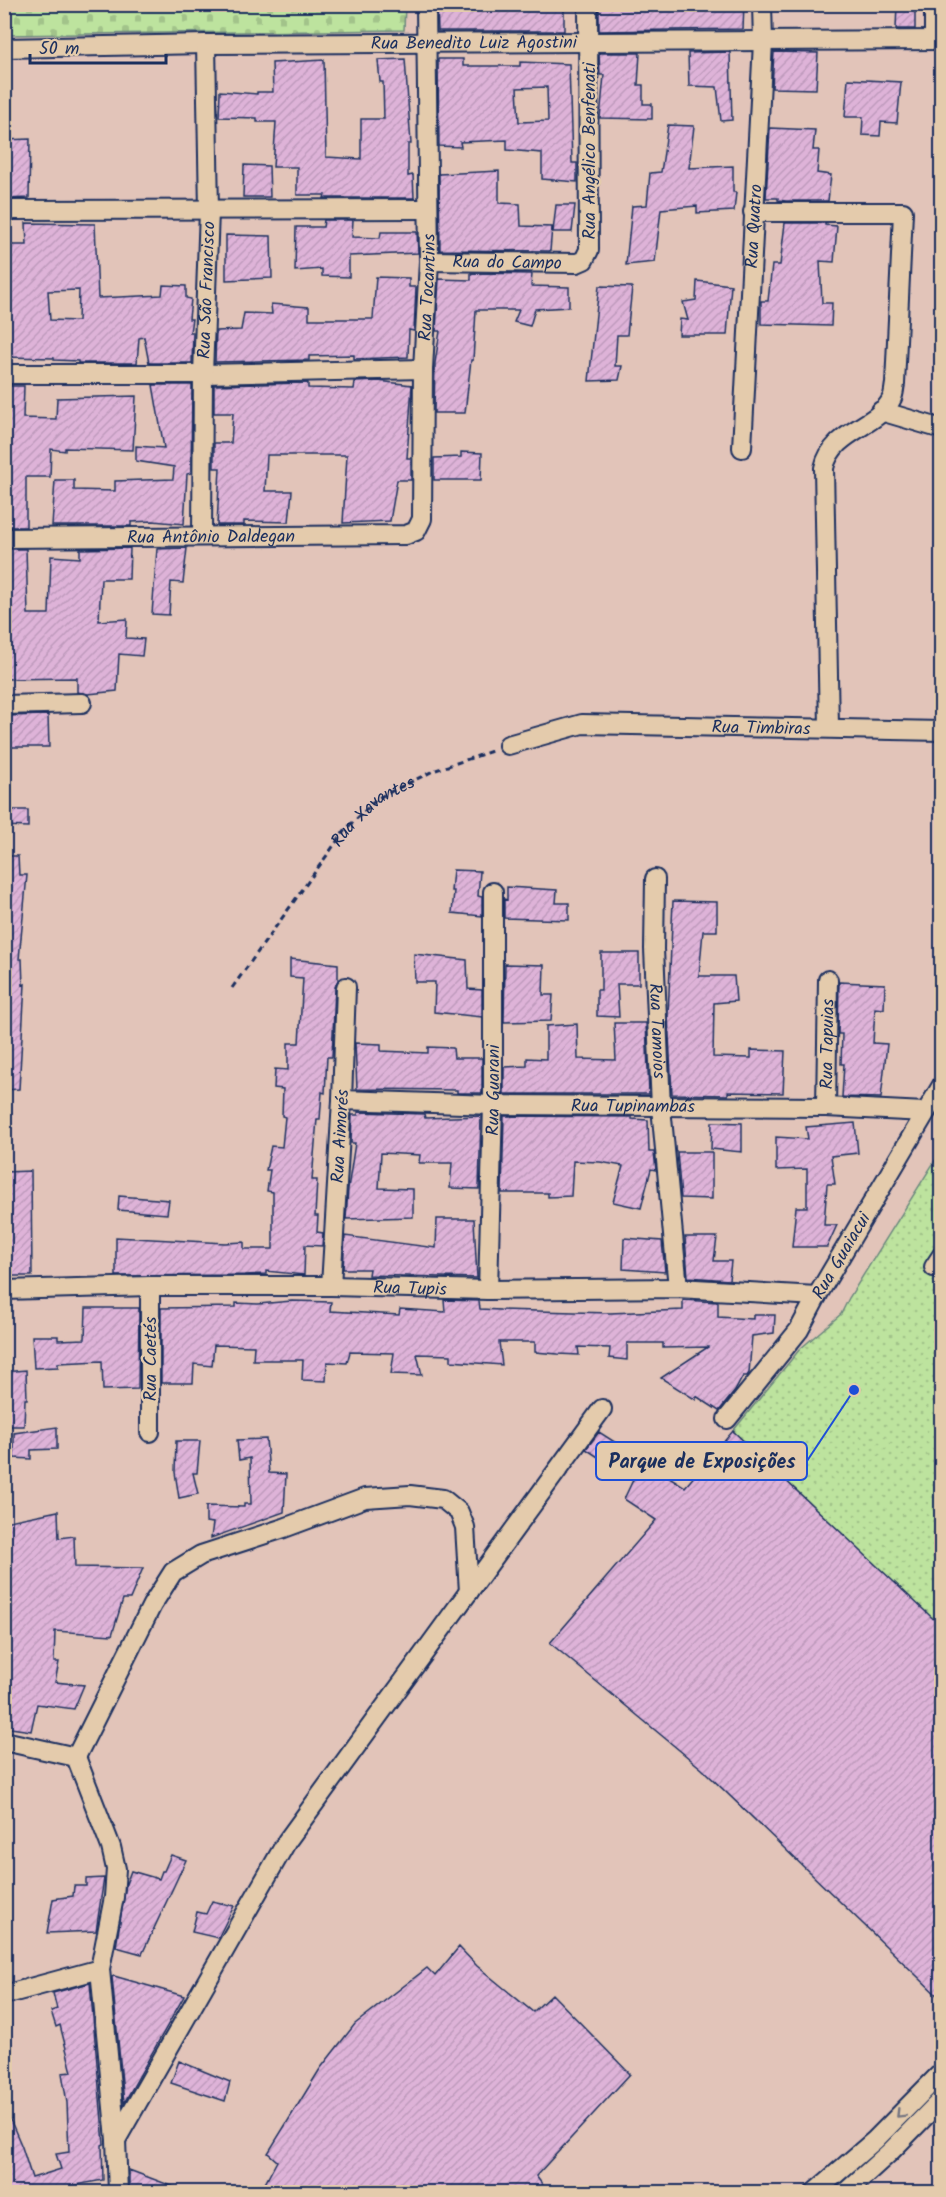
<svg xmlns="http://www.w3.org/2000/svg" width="946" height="2197" font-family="Kalam,sans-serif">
	<defs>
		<pattern id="green-dots" width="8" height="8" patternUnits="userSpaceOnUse" patternTransform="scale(1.5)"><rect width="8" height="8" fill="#bde39e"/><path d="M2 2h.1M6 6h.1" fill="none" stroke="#a2c38a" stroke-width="1.8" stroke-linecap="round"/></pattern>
		<pattern id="cemetery-stones" width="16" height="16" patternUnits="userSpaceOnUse" patternTransform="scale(1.5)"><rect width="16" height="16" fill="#bde39e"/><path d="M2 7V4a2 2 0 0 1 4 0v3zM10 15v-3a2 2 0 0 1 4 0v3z" fill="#a2c38a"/></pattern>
		<pattern id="building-hatch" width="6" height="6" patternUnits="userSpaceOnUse" patternTransform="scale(1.5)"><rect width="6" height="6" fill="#deb3d8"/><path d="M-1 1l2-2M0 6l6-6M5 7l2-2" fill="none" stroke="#be9abc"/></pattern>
	</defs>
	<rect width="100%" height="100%" fill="#e2c4b9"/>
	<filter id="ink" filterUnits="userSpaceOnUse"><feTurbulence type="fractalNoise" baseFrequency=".0167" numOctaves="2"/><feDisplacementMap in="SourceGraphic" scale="12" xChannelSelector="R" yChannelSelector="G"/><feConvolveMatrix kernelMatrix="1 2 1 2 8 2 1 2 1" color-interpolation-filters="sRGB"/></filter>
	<g filter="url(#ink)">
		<!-- green -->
		<path fill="url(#green-dots)" stroke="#6c897e" stroke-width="1.5" d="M941,1151V1630L733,1431L800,1349L841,1314L849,1298Z"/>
		<!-- cemetery -->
		<path fill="url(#cemetery-stones)" stroke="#6c897e" stroke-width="1.5" d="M4,5H405L404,30L5,35Z"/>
		<!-- building -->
		<path fill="url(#building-hatch)" stroke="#1b2f5e" stroke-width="1.5" fill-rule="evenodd" d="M437,4H564V31H438Z
			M599,4H744L743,29L599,31Z
			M897,4H915V29H896Z
			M730,52L732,120L721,121L717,87L689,86L688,53Z
			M774,52L818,53L816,89L772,88Z
			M599,53H640L638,85H643V104H652V119L600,118L604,75H600Z
			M405,59L411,144H408V176L413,175L414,198H324L325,195H297V167H273L276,122H257V118L219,117L220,91L257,94V92H273L272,63L324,60L326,157L361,159V119H384L383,82H380L378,60Z
			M438,59H463V66H520V62L569,64L572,163H577V182L542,179V153L507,150V140L460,142L461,147L439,146ZM547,87L548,121L519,122L517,88Z
			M848,79L901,82L897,123L881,122L880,136L862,135L863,117H845Z
			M668,125L694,126L689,168L733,166V192H736L734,211L697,213V206L661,209L655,262L626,265L632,206L647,205L650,173L661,172Z
			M770,128L815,130L813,150H819L817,173L831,175L828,201H786L778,200V198H766Z
			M30,139L29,198L4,199V140Z
			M244,165L269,166L270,197H243Z
			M499,171V203L520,204L521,226L552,227L550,251L440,250L439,174Z
			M556,205H575L572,232H553Z
			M324,220H353L352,237L380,238L381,232H417L418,253L349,256V277L322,276V269L295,271L296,227H323Z
			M26,223L95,224L98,298L162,295L163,285L186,286V298L191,299L189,319H192L190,332H193L192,363H149L144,337L139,338L137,363H78V361L54,360V358L4,357V245H27ZM79,290L78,321L50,320L48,291Z
			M785,223H825V225L837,226L834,262L820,261L822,303H832L831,326L761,324V301H768L772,265H780Z
			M226,235L271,236L272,278L226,280Z
			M471,273L532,274L531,286L569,287V307L535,309L530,326L514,322L519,310H476L473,360H471L465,413H434L435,363L440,331H436L439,279L471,280Z
			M376,277L409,278V287H416L414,331L409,330L408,357L354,359V355L309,356V360L215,362L216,331L241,330L244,313L272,314L271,304L309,307V319H373Z
			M697,281L731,285L727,335H679L680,319L688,320L683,302L696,300Z
			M599,286L632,287L627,335H617L615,366H622L619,380L589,381Z
			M378,381L412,385L407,458H411V480H397L390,521L343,523L347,455H267L265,491H292L289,522L244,521V525H217L220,468H214V443H231L233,413H214V385L308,383V388L354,389L355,382Z
			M153,385H192L191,473L187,474L184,524L153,521L131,522V526H52L55,480H74V490L115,491V481L173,479L174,467L136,461V446L164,448Z
			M4,386H24L23,418L56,419L57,398L136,396L133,450L65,448V451L51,449L50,477H26V527H4Z
			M461,452L482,453L481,480H434V458L461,457Z
			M130,548L129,579H101L99,621L127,619L126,638L144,639L142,656L119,654L117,691L88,694L77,692V678L4,679V549H26L28,614H49L51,556L80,558V549Z
			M187,548L183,583L171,582L169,615L152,614L157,549Z
			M48,715L49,747H4V716Z
			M4,810H28V827L4,826Z
			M4,856H18L19,875H27L19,959H22L23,985L25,984L19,1089L4,1090Z
			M453,870L480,871L478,896L482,897V916L452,913L454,891H451Z
			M507,887L557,890L556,903H569V920L504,918V899L507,900Z
			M673,901L717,902V931H703L699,976H734L736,1001L714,1003L713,1057L751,1058V1050L785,1051L783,1093L728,1092V1095L672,1094L668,1015Z
			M601,953H639V984H617L619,1017L597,1016V990H601Z
			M414,954L467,960L468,989L482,990V1017L434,1012L435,982H415Z
			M290,959L338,964V980L335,987L332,1057H327L325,1093L322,1092L320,1119H317L312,1180H317L315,1216H318L317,1232L323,1233L322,1246L305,1245L304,1275L266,1271V1274L244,1275L116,1276V1237L225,1243L244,1242V1249H273V1192L267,1191L270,1170H266L271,1146L282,1147L285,1117L282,1116L283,1089L274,1088L275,1069L288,1070V1043H299L303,978L290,977Z
			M505,964L544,965L543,995H553L551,1021L504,1022Z
			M839,982L885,984L884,1009L875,1008L873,1043L887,1044L881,1098L842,1097L844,1064H841L842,1034H838Z
			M614,1023H646L649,1094H504V1067L527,1066V1058L546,1059V1026L577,1024L578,1059L616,1060Z
			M355,1043L381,1044V1051L428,1053V1047L453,1048L454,1058H482V1093H457V1090L357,1089Z
			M358,1112L424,1114L425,1118L481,1116L479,1189L450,1188L452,1163H419L420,1155L381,1153L379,1188L413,1189V1217L346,1219L348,1189L355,1143H351L352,1115H358Z
			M504,1116L632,1117V1119L648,1120L649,1152H654L656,1170L651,1169L641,1208L613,1202L623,1166L600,1162L573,1161L571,1196L548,1197V1193H502Z
			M712,1122L742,1123V1152L711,1149Z
			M855,1123L858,1153L831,1156L835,1184H827L824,1225H837L827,1247H792L796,1207H807V1169L776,1170V1137L808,1139L806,1127Z
			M677,1152H712V1199L681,1198Z
			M31,1171L32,1276H4V1172Z
			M119,1196L169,1200L167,1214L118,1210Z
			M437,1219H474L477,1278L368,1275L369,1269H343L345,1236L436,1248Z
			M685,1237H717L714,1261H731L729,1280L688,1277Z
			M624,1238L662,1241L665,1272L623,1269Z
			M444,1300L479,1301L480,1309L500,1310L610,1313L683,1310V1300L718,1302V1317L753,1319V1315H775L774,1333L752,1336L749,1373L747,1376H743L735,1391L719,1411L696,1396V1400L661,1378L708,1347L663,1348V1343H627V1360L609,1358L610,1348L578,1347L579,1355L558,1354L535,1352V1342H499L502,1365L451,1361V1355L417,1354L422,1375L391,1374L394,1353L350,1352L347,1363L327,1362L326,1381L302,1380L303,1360H253L254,1346L214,1345L212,1366L194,1364L193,1383H161V1308L236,1307V1303L258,1304L292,1301L331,1302L330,1311L399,1315L400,1309L445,1312Z
			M86,1308H139L138,1389L103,1390L102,1361L58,1363V1367L34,1368L32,1336H58V1340L85,1339Z
			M26,1370L27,1399H25L24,1426H4V1372Z
			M57,1427V1449L31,1450V1459L14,1458V1433Z
			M733,1431L942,1627V2000L702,1769L550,1643L656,1520L624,1499L633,1480L586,1449L599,1432L685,1487Z
			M266,1439L269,1473L286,1474L284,1512L211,1538L213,1523L206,1522V1506L244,1507V1504H251L250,1458L239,1460L237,1440Z
			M176,1441H200L197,1473H193L198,1494L179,1498L175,1472Z
			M58,1511L59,1538L74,1536L75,1567L143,1568L130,1599H123L112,1635L55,1631L54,1662H59L55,1682L84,1685L74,1709L37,1704L31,1731L4,1727V1522Z
			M171,1855L186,1860L142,1954L116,1947L126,1884L131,1871L159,1879L162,1871H164Z
			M104,1878L96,1931L47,1933L53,1899L73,1896L74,1886H86V1879Z
			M212,1901L234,1906L218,1938L192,1932L197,1912L206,1914Z
			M459,1947L477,1966L533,2012L552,1994L630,2074L536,2176L549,2193H260L277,2161L268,2153L320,2069L355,2024L427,1968L435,1976Z
			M114,1976L184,1996L124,2103L112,1977Z
			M90,1983L104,2144L102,2145L103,2180L76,2185L78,2193H4V2105L22,2147L32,2178L61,2169L56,2154L69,2152L67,2103L62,2073L72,2072L60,2025L56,2027L51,2011L57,2009L53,1993Z
			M179,2061L230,2082L225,2101L171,2083Z
			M129,2170L185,2191V2193H129Z"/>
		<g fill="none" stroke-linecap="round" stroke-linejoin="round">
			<defs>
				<g id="minor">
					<path d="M934,40V4"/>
					<path id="s2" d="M4,48L206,44L942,40"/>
					<path d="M4,210L427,209"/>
					<path d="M753,212H903L895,384C894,388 894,394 892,398C879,427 832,430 824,468L829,727"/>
					<path id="s3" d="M429,261L577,263L584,260L589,250L588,4"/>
					<path d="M4,374H203L423,369"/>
					<path d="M881,411L942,429"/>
					<path id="s4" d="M742,448L763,42L762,4"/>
					<path id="s5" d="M202,536L203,374L209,211L206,44"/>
					<path id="s6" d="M4,538L406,535L416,531L422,519L423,369L429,261L426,4"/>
					<path d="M4,705L82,703"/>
					<path id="s7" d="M508,745L582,724L942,731"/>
					<path id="s8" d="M655,879L654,949L661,1107L678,1288"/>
					<path id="s9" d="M342,1100L493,1105L826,1107L925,1112"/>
					<path id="s10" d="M826,1107L828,980"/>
					<path d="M934,1267L942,1255"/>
					<path d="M150,1286V1432"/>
					<path id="s11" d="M331,1286L342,1100L346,987"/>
					<path id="s12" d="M4,1290L150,1286H331L488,1290L678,1288L817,1296"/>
					<path id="s13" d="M488,1290L493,1105V892"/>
					<path id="s14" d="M727,1419L799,1330L817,1296L942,1085"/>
					<path d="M4,1741L76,1757"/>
					<path d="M4,1995L100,1969"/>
					<path d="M116,2140L287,1841L602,1409"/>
					<path d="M118,2192L116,2140L100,1969L114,1897L116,1869L111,1847L76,1757L152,1605L173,1572L201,1555L284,1528L365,1498L410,1495L443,1499L459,1512L465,1527L469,1592"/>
					<path d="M815,2192L875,2140L942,2072"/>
					<path d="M846,2192L890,2152L942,2099"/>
				</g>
			</defs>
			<!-- minor casing -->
			<use href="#minor" stroke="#1b2f5e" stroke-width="22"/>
			<!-- path -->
			<path stroke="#1b2f5e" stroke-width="3" stroke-dasharray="6 4.5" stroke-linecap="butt" id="s1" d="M232,988L345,830L378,798L433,771L492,751"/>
			<!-- minor -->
			<use href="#minor" stroke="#e4cbac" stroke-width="18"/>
		</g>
		<!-- one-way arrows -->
		<defs><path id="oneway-chevron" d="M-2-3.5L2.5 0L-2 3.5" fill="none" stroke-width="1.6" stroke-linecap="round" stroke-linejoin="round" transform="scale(1.5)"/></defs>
		<use stroke="#757581" href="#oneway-chevron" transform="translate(900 2114) rotate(135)"/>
	</g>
	<g text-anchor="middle" stroke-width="5" stroke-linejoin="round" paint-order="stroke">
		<!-- street labels -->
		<g font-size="18" fill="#1b2f5e" stroke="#e4cbac">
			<text dy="6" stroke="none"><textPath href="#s2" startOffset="470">Rua Benedito Luiz Agostini</textPath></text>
			<text transform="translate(589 151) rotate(-90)" y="6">Rua Angélico Benfenati</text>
			<text dy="6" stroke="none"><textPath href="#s4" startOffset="222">Rua Quatro</textPath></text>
			<text dy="6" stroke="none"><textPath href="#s3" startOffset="78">Rua do Campo</textPath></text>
			<text dy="6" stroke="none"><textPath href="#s6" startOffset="658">Rua Tocantins</textPath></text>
			<text dy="6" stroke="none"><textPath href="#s5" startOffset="246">Rua São Francisco</textPath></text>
			<text dy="6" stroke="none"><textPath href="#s6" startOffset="207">Rua Antônio Daldegan</textPath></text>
			<text dy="6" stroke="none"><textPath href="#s7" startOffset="256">Rua Timbiras</textPath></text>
			<text dy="6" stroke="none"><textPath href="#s1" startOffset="228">Rua Xavantes</textPath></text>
			<text dy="6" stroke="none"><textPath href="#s8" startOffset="152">Rua Tamoios</textPath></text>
			<text dy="6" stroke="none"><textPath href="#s10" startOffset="63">Rua Tapuias</textPath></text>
			<text dy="6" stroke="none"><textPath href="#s13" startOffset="200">Rua Guarani</textPath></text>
			<text dy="6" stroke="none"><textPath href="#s9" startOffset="291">Rua Tupinambás</textPath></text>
			<text dy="6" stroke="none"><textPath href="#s11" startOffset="150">Rua Aimorés</textPath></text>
			<text dy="6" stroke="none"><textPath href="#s14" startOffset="200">Rua Guaiacui</textPath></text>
			<text dy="6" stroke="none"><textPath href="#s12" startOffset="406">Rua Tupis</textPath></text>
			<text transform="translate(150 1359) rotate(-90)" y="6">Rua Caetés</text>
		</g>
	</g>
	<!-- callouts -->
	<path fill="none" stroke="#1d4ed8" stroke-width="2" d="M854 1390L807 1461"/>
	<circle fill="#1d4ed8" stroke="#e4cbac" stroke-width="2" cx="854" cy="1390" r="6"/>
	<rect fill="#e4cbac" stroke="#1d4ed8" stroke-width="2" x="596" y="1442" width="211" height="38" rx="6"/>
	<g font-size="20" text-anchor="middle" font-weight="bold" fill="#1b2f5e">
		<text x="702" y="1468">Parque de Exposições</text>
	</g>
	<!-- margin -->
	<rect width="946" height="2197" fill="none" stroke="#e4cbac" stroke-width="24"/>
	<rect x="12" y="12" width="922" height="2173" fill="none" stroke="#1b2f5e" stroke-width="2" filter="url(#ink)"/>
	<!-- scale -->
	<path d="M30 54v9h136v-9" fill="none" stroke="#1b2f5e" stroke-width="3"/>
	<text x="39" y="54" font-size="18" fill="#1b2f5e" stroke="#e4cbac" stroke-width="4.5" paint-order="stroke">50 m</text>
</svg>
